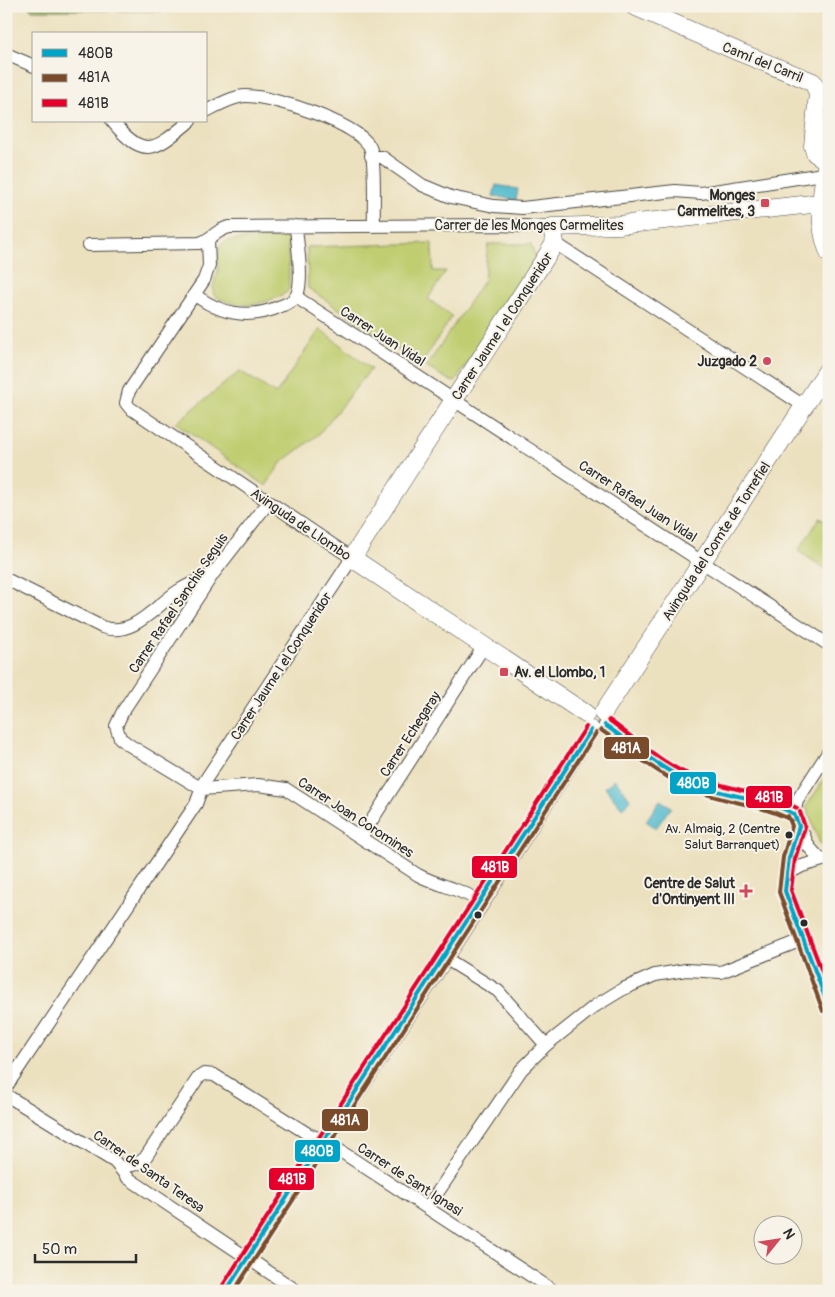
<svg xmlns="http://www.w3.org/2000/svg" width="835" height="1297" font-family="Pangolin,sans-serif">
	<rect width="100%" height="100%" fill="#f7f3e8"/>
	<filter id="ink" filterUnits="userSpaceOnUse"><feTurbulence type="fractalNoise" baseFrequency=".02" numOctaves="2"/><feDisplacementMap in="SourceGraphic" scale="10" xChannelSelector="R" yChannelSelector="G"/><feConvolveMatrix kernelMatrix="1 2 1 2 8 2 1 2 1" color-interpolation-filters="sRGB"/></filter>
	<filter id="wash" filterUnits="userSpaceOnUse"><feTurbulence type="fractalNoise" baseFrequency=".0096" numOctaves="4" result="noise"/><feDisplacementMap in="SourceGraphic" scale="20" xChannelSelector="R" yChannelSelector="G"/><feGaussianBlur stdDeviation="1.12" result="paint"/><feColorMatrix in="noise" values="0 0 0 0 0 0 0 0 0 0 0 0 0 0 0 0 0 1.4 0 .05"/><feComposite in="paint" operator="in"/></filter>
	<g filter="url(#wash)">
		<rect width="100%" height="100%" fill="#ece1bf"/>
		<!-- green -->
		<path fill="#c0cd6f" stroke="#767c4d" d="M288,237L289,289L287,292C265,305 237,311 214,295C211,286 216,280 218,271C219,263 215,255 220,247C222,243 226,242 230,240Z
			M432,243L433,271H446L428,299L452,316L421,365L308,288L307,247Z
			M488,244H531L536,259L455,382L451,381L426,367L484,280Z
			M320,329L371,369L318,435L281,463L266,486L176,423L240,371L276,394Z
			M820,518L829,523V571L798,551Z
			M829,772V847L828,848L820,844L806,807Z"/>
		<!-- forest -->
		<path fill="#98b062" stroke="#626e46" d="M28,6H167L169,11L32,10Z"/>
		<!-- water -->
		<path fill="#50b9cd" stroke="#3e727c" d="M496,185L518,189L516,200L493,196Z
			M615,779L631,800L622,808L605,787Z
			M660,800L671,807L656,828L646,821Z"/>
	</g>
	<g filter="url(#ink)">
		<g fill="none" stroke-linecap="round" stroke-linejoin="round">
			<defs>
				<path id="street" d="M6,54L34,66
					M206,111C218,105 232,97 245,96C270,95 365,125 371,150C376,167 373,207 374,226
					M112,121C145,161 155,150 190,121
					M371,156L382,157L422,185L451,197L494,206L522,208L675,191L701,193L823,174L829,177
					M555,243L804,406
					M89,245L199,243C211,240 217,229 230,227L498,225L552,227
					M195,295C222,315 250,320 281,306C289,303 296,300 298,292C303,275 297,244 296,226
					M296,297L829,645
					M268,503L213,574L123,711L116,726L120,738L129,745L202,789L258,785L286,789L418,875C439,886 462,889 481,902
					M6,579L102,627C133,638 155,606 178,591C189,584 201,579 213,574
					M605,725C630,742 669,774 695,784C729,796 763,795 794,814
					M799,826L789,858L785,891L829,1009
					M361,837L484,646
					M821,860L809,847L794,814L797,801L829,751
					M787,874L802,866L826,859
					M445,958L498,991L546,1045
					M6,1087L196,804L204,782L352,558L130,408L126,403L129,391L204,280L209,266L208,240
					M6,1095L115,1162L128,1178L297,1291
					M120,1168L137,1164L145,1158L198,1078L204,1074L214,1075L308,1134L325,1141L554,1291
					M427,1208L521,1070L546,1045L595,1006L623,989L655,975L686,970L721,972L802,940"/>
				<path id="secondary" d="M634,6L739,52L813,82L818,93L813,146L815,153L827,161
					M829,152C822,185 816,221 829,253
					M603,713L829,368
					M586,714L352,558L555,243L552,227L619,225L821,203
					M226,1291L481,902L591,730"/>
			</defs>
			<!-- street casing -->
			<use href="#street" stroke="#484641" stroke-width="14"/>
			<!-- secondary casing -->
			<use href="#secondary" stroke="#484641" stroke-width="19"/>
			<!-- street -->
			<use href="#street" stroke="#fff" stroke-width="12"/>
			<!-- secondary -->
			<use href="#secondary" stroke="#fff" stroke-width="18"/>
			<defs>
				<path id="bus-1" d="M605,725C634,745 662,771 695,784C728,797 762,797 794,814
					M794,814L799,826L789,858L785,891L829,1008
					M226,1291L591,730"/>
				<path id="bus-2" d="M601,730C630,750 659,776 692,789C724,803 759,803 791,820
					M788,816L792,826L783,857L779,892L823,1011
					M234,1291L596,733"/>
				<path id="bus-3" d="M609,720C637,740 665,767 698,778C731,790 765,792 797,808
					M800,812L805,827L795,859L791,890L829,990
					M221,1288L586,727"/>
			</defs>
			<!-- bus-1 casing -->
			<use href="#bus-1" stroke="#f7f3e8" stroke-width="8"/>
			<!-- bus-2 casing -->
			<use href="#bus-2" stroke="#f7f3e8" stroke-width="8"/>
			<!-- bus-3 casing -->
			<use href="#bus-3" stroke="#f7f3e8" stroke-width="8"/>
			<!-- bus-1 -->
			<use href="#bus-1" stroke="#02a3c6" stroke-width="4"/>
			<!-- bus-2 -->
			<use href="#bus-2" stroke="#7a4b2a" stroke-width="4"/>
			<!-- bus-3 -->
			<use href="#bus-3" stroke="#e4002b" stroke-width="4"/>
		</g>
	</g>
	<!-- markers -->
	<g fill="#d1495b" stroke="#f7f3e8" stroke-width="2">
		<rect x="760" y="198" width="10" height="10" rx="2.5"/>
		<circle cx="767" cy="361" r="5"/>
		<rect x="499" y="667" width="10" height="10" rx="2.5"/>
		<path d="M743.5 883.5h5v5h5v5h-5v5h-5v-5h-5v-5h5z"/>
	</g>
	<g fill="#2b2b2b" stroke="#f7f3e8" stroke-width="2">
		<circle cx="789" cy="835" r="4.5"/>
		<circle cx="478" cy="915" r="4.5"/>
		<circle cx="804" cy="923" r="4.5"/>
	</g>
	<g text-anchor="middle" stroke-width="4" stroke-linejoin="round" paint-order="stroke">
		<!-- bus labels -->
		<g font-size="13" fill="#2b2b2b" stroke="#f7f3e8" text-anchor="end">
			<text x="780" y="833">Av. Almaig, 2 (Centre<tspan x="780" dy="16">Salut Barranquet)</tspan></text>
		</g>
		<!-- street labels -->
		<g font-size="14" fill="#2b2b2b" stroke="#f7f3e8">
			<text transform="translate(763 62) rotate(22)" y="5">Camí del Carril</text>
			<text x="529" y="230">Carrer de les Monges Carmelites</text>
			<text transform="translate(502 326) rotate(-57)" y="5">Carrer Jaume I el Conqueridor</text>
			<text transform="translate(383 336) rotate(33)" y="5">Carrer Juan Vidal</text>
			<text transform="translate(638 501) rotate(33)" y="5">Carrer Rafael Juan Vidal</text>
			<text transform="translate(301 524) rotate(34)" y="5">Avinguda de Llombo</text>
			<text transform="translate(716 541) rotate(-57)" y="5">Avinguda del Comte de Torrefiel</text>
			<text transform="translate(178 603) rotate(-56)" y="5">Carrer Rafael Sanchis Seguis</text>
			<text transform="translate(281 666) rotate(-57)" y="5">Carrer Jaume I el Conqueridor</text>
			<text transform="translate(410 734) rotate(-57)" y="5">Carrer Echegaray</text>
			<text transform="translate(356 817) rotate(33)" y="5">Carrer Joan Coromines</text>
			<text transform="translate(149 1171) rotate(35)" y="5">Carrer de Santa Teresa</text>
			<text transform="translate(410 1179) rotate(33)" y="5">Carrer de Sant Ignasi</text>
		</g>
		<!-- poi labels -->
		<g font-size="14" font-weight="bold" fill="#2b2b2b" stroke="#f7f3e8" text-anchor="end">
			<text x="755" y="200">Monges<tspan x="755" dy="16">Carmelites, 3</tspan></text>
			<text x="757" y="366">Juzgado 2</text>
			<text x="514" y="677" text-anchor="start">Av. el Llombo, 1</text>
			<text x="735" y="888">Centre de Salut<tspan x="735" dy="16">d'Ontinyent III</tspan></text>
		</g>
	</g>
	<g stroke="#f7f3e8" stroke-width="2">
		<rect x="603" y="736" width="47" height="24" rx="5" fill="#7a4b2a"/>
		<rect x="669" y="771" width="48" height="24" rx="5" fill="#02a3c6"/>
		<rect x="745" y="785" width="48" height="24" rx="5" fill="#e4002b"/>
		<rect x="471" y="855" width="47" height="24" rx="5" fill="#e4002b"/>
		<rect x="321" y="1108" width="48" height="24" rx="5" fill="#7a4b2a"/>
		<rect x="294" y="1139" width="47" height="24" rx="5" fill="#02a3c6"/>
		<rect x="268" y="1167" width="47" height="24" rx="5" fill="#e4002b"/>
	</g>
	<g font-size="14" text-anchor="middle" font-weight="bold" fill="#fff">
		<text x="626" y="753">481A</text>
		<text x="693" y="788">480B</text>
		<text x="769" y="802">481B</text>
		<text x="495" y="872">481B</text>
		<text x="345" y="1125">481A</text>
		<text x="317" y="1156">480B</text>
		<text x="292" y="1184">481B</text>
	</g>
	<!-- margin -->
	<rect width="835" height="1297" fill="none" stroke="#f7f3e8" stroke-width="25"/>
	<!-- legend -->
	<rect x="32" y="32" width="175" height="90" fill="#f7f3e8" stroke="#a5a39c"/>
	<rect x="42" y="49" width="25" height="8" fill="#02a3c6" stroke="#a5a39c"/>
	<text x="78" y="58" font-size="15" fill="#2b2b2b">480B</text>
	<rect x="42" y="74" width="25" height="8" fill="#7a4b2a" stroke="#a5a39c"/>
	<text x="78" y="82" font-size="15" fill="#2b2b2b">481A</text>
	<rect x="42" y="99" width="25" height="8" fill="#e4002b" stroke="#a5a39c"/>
	<text x="78" y="108" font-size="15" fill="#2b2b2b">481B</text>
	<!-- north arrow -->
	<g transform="translate(778 1240) rotate(60)"><circle r="24" fill="#f7f3e8" stroke="#a5a39c"/>
	<path d="M0-4L9 19L0 12L-9 19Z" fill="#d1495b"/>
	<text y="-8" font-size="14" font-weight="bold" text-anchor="middle" fill="#2b2b2b">N</text>
	</g>
	<!-- scale -->
	<path d="M35 1254v8h101v-8" fill="none" stroke="#2b2b2b" stroke-width="2.5"/>
	<text x="42" y="1254" font-size="15" fill="#2b2b2b" stroke="#f7f3e8" stroke-width="4" paint-order="stroke">50 m</text>
</svg>
